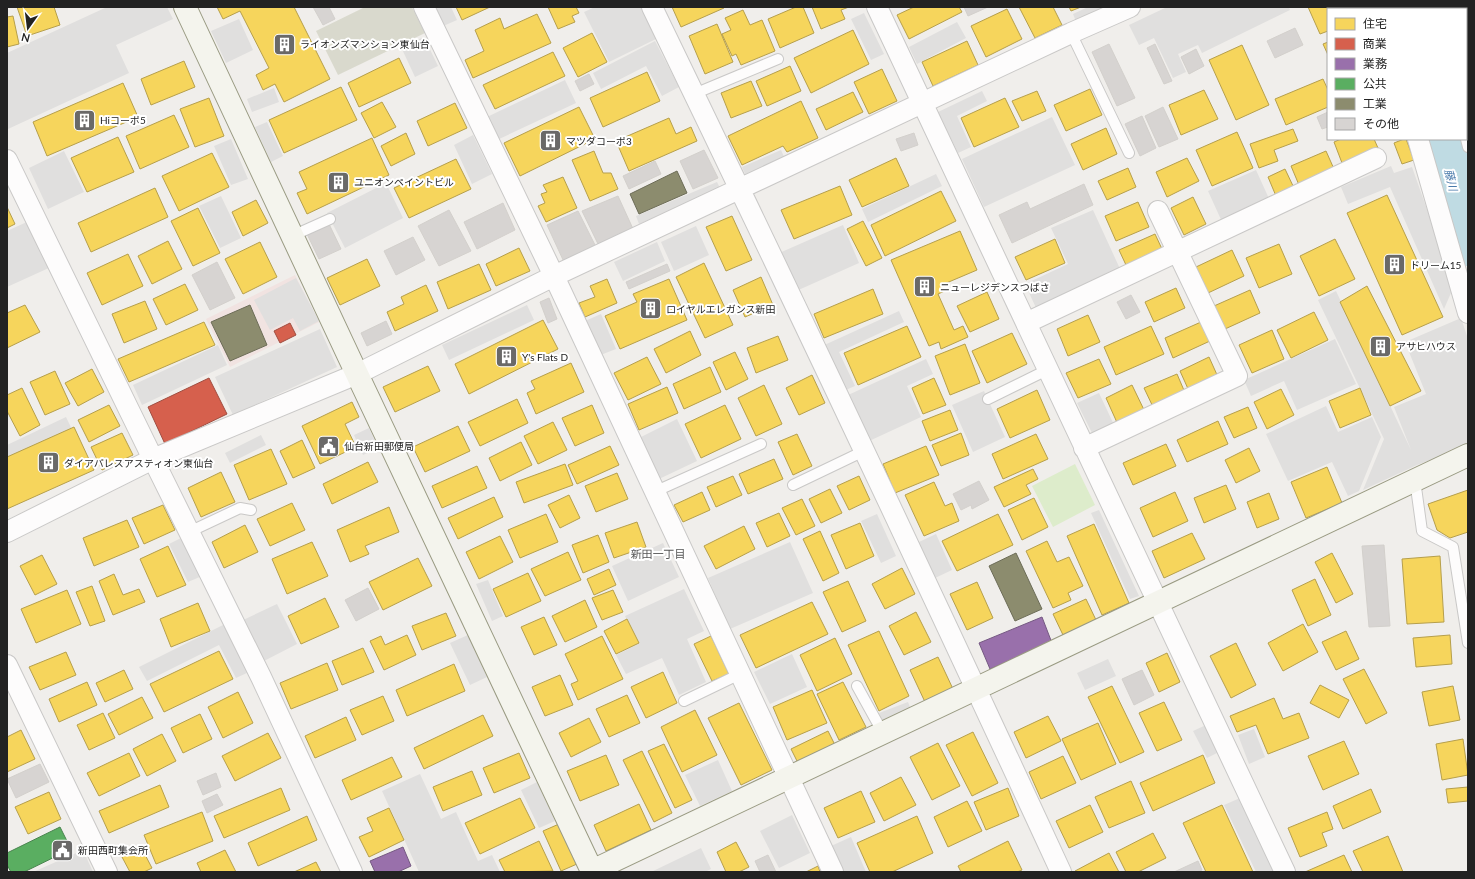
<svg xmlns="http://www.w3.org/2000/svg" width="1475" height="879" font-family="Lato,'Noto Sans JP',sans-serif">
	<rect width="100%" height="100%" fill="#f0eeeb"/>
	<!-- commercial -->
	<path fill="#f1e3e1" d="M295,275L319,322L230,367L206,319Z"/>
	<!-- construction -->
	<path fill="#d9d9cd" d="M365,7H412L425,33L338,75L316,31Z"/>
	<!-- grass -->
	<path fill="#ddeccb" d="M1075,464L1095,505L1053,527L1032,486Z"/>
	<!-- parking -->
	<path fill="#e0dfde" d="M107,7H167L173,19L116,45L129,73L8,129L7,53Z
		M431,7H451L457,20L441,27Z
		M595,7H641L656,39L609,62L584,12Z
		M1088,7H1114L1077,24L1073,14Z
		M1167,7H1289L1290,10L1202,53L1198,45L1178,54L1186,72L1173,78L1154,38L1139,45L1129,25Z
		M1347,7H1378V9H1347Z
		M864,13L884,54L871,60L851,19Z
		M239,19L253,50L226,63L211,31Z
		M957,22L966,38L917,64L909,47Z
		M424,37L438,66L415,77L401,47Z
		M655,41L679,87L662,96L646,66L601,89L593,73Z
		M565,80L576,103L497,140L487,117Z
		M274,88L279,102L252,112L247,99Z
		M982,91L987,101L957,116L971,147L958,153L938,112Z
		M1052,117L1075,165L984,207L962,159Z
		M267,122L283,156L271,162L255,127Z
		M473,135L492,174L472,184L454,145Z
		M231,139L248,179L231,185L214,146Z
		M781,150L785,159L746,176L742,167Z
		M64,151L84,192L48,209L29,168Z
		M1391,166L1394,173L1412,167L1454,286L1444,309L1390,187L1348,204L1341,187Z
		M1256,170L1271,203L1223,224L1208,191Z
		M936,174L942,186L868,222L862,209Z
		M717,182L720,188L639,224L636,216Z
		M386,183L403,218L345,248L327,213Z
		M221,196L241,238L220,248L199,206Z
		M1093,210L1121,271L1037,310L1025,284L1068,264L1051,228Z
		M29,221L51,267L7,287V231Z
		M843,225L859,263L794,292L777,254Z
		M696,226L709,255L674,271L661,242Z
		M657,242L665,261L623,281L614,262Z
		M296,278L319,321L300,331L293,318L270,330L254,300Z
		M1336,291L1411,450L1394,407L1426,394L1405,342L1461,318L1468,339V446L1417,465L1363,490L1384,439L1318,300Z
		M527,305L534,320L449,360L442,345Z
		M899,311L904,322L839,352L855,386L841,392L820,347Z
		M601,314L616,349L598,356L583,322Z
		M320,329L337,367L233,415L215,377Z
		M1335,339L1356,384L1297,410L1284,381L1251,396L1244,380Z
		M218,345L227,365L142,405L133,385Z
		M926,359L933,374L907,386L921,417L867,442L846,396Z
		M984,391L1005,437L973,452L952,405Z
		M1099,393L1116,429L1095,439L1077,403Z
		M1326,406L1338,432L1372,417L1381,437L1359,491L1348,496L1332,462L1288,481L1266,434Z
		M66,417L79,444L7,478V445Z
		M677,419L697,461L659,479L639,438Z
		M369,428L378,448L363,455L354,435Z
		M261,435L266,445L230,463L225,453Z
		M1099,510L1139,596L1130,599L1091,513Z
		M877,514L896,556L881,563L861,521Z
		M936,534L952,570L935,578L919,542Z
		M183,537L202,576L188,582L169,544Z
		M790,542L813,593L730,629L708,578Z
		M663,543L679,577L628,601L612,566Z
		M488,580L503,616L492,621L476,584Z
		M684,589L704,631L687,639L706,682L679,695L662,658L626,674L616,655L638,644L625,616Z
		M277,604L297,644L262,662L241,621Z
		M225,624L249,672L236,678L219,645L147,681L139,667Z
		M468,635L487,677L470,685L450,643Z
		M792,654L807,687L770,704L754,672Z
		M1108,659L1116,676L1085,690L1077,673Z
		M908,702L912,712L883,723L879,713Z
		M1206,725L1219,752L1207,758L1193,731Z
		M1254,729L1265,757L1249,764L1238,735Z
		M718,760L732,791L700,806L685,775Z
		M420,774L441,819L456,812L478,861L492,855L500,872H419L382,791Z
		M537,782L555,821L539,828L521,790Z
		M1240,798L1277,872H1256L1224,805Z
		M792,815L810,853L779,868L760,831Z
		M851,837L866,872H842L831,846Z
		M701,848L711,869L705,872H651Z
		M83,850L93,872H33Z"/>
	<!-- homes -->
	<path fill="#f6d55c" stroke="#b69f4b" d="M17,7H54L60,25L27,36Z
		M217,7H294L330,79L284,102L275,84L263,90L256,75L269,68L240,11L223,19Z
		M456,7H490L462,20Z
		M548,7H576L579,13L572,16L575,22L558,29Z
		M672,7H724V8L681,27Z
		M796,7H803L814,33L780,48L768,19Z
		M812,7H849L841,10L845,19L821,29Z
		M914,7H959L962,12L909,39L897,15Z
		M1019,7H1053L1062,25L1035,38Z
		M1069,7H1081L1071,11Z
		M1308,7H1345L1346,9H1328V31L1320,34Z
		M1007,9L1022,39L986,57L971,26Z
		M743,10L750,25L762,20L775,51L741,65L736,54L732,56L722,34L731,30L725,18Z
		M537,14L551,43L473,78L465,60L484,51L475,30L500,18L504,29Z
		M13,16L19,44L7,47V17Z
		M717,24L733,62L705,74L689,36Z
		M853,30L869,64L811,93L794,58Z
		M592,33L607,62L578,77L563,48Z
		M967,41L978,65L933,86L922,62Z
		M1328,42V55L1323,44Z
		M1242,45L1269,105L1236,120L1209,60Z
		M553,52L565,76L495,109L483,85Z
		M399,58L411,83L359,107L348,83Z
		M184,61L195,87L151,105L141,79Z
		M790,66L801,91L767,106L756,81Z
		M882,69L897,101L869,114L854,82Z
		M647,72L660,101L603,127L590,98Z
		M1323,79L1328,90V107L1286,125L1275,99Z
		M751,81L762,106L731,118L721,93Z
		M123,83L138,117L47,156L33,122Z
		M341,87L357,120L284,153L269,120Z
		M1090,89L1102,115L1066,131L1054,105Z
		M1204,90L1218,119L1181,135L1169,105Z
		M1037,91L1046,111L1022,121L1012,101Z
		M853,92L863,112L826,130L816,109Z
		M209,98L224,136L195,147L180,109Z
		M1005,98L1019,127L974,147L961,118Z
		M801,101L818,138L787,152L783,146L742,165L728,136Z
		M382,102L396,127L374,138L361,113Z
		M455,103L467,128L428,146L417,121Z
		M579,107L595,139L520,176L504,143Z
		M174,115L189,147L140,169L126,136Z
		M669,118L676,134L691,127L697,141L629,171L616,141Z
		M1106,128L1117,154L1083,170L1071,144Z
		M1293,129L1298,141L1274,150L1278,161L1259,168L1250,144Z
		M1237,132L1253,168L1212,186L1196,150Z
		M406,133L415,154L391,166L381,146Z
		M118,137L134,172L87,192L71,158Z
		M372,138L389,175L307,214L297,193L307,189L299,172Z
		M1341,139H1374L1378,148L1342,163L1334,142Z
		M1404,139H1406L1414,160L1402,164L1394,143Z
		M594,151L603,173H611L618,189L590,201L572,160Z
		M1326,151L1334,169L1299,185L1291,166Z
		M212,153L229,187L179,211L162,176Z
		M896,158L909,186L862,207L849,180Z
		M1187,158L1199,181L1167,197L1156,172Z
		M456,159L471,189L409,218L394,188Z
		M1128,168L1136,187L1107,200L1098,181Z
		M1285,169L1294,188L1276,196L1268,177Z
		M563,177L577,208L546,222L538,206L545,203L541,194L547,192L543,185Z
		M840,186L852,215L794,239L781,210Z
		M155,188L168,217L91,252L78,223Z
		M941,191L956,221L885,256L871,225Z
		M1387,195L1443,317L1402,335L1347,213Z
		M1193,197L1206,224L1184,235L1171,208Z
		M256,200L268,223L243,236L232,212Z
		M1138,202L1149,227L1116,241L1105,216Z
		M7,207L15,224L7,228Z
		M198,208L220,253L193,266L171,221Z
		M732,216L752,260L726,271L706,227Z
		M863,221L882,258L866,266L847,229Z
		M960,231L977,270L944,284L947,290L938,294L954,330L963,326L968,337L941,349L939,342L929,346L891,260Z
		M1155,234L1162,249L1126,265L1119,250Z
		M1055,239L1065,263L1026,280L1015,257Z
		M1335,239L1355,279L1319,296L1300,256Z
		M168,241L182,269L152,284L138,256Z
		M260,242L277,277L243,294L225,259Z
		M1279,244L1292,274L1259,288L1246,258Z
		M519,248L530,271L496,286L486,264Z
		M1232,250L1244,276L1208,293L1196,267Z
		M128,254L143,286L102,305L87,273Z
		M367,259L380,286L340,305L327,278Z
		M704,263L733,325L705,338L676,277Z
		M479,264L491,290L448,309L437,282Z
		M761,277L773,305L745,317L733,290Z
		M607,279L617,303L585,317L579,303L595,297L590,286Z
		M669,279L687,320L620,349L605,316L637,302L633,294Z
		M185,284L198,310L166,325L153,299Z
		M426,285L438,311L395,331L387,312L404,304L401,297Z
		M1367,286L1421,391L1390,406L1340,302Z
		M1176,288L1185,308L1154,322L1145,302Z
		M873,289L883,314L824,338L814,314Z
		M1250,290L1260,313L1225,329L1214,306Z
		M987,292L999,319L970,332L957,306Z
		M145,301L157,329L124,343L112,314Z
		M25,305L40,332L7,348V313Z
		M1314,312L1328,340L1291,358L1277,330Z
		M1088,315L1100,342L1068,356L1057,329Z
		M543,320L558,349L469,394L455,364Z
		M204,322L215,345L129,382L118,359Z
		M1201,322L1210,341L1173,358L1165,338Z
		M907,326L921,357L858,385L844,353Z
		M1151,326L1164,354L1116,375L1104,347Z
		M1272,330L1284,359L1252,373L1239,345Z
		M690,331L701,355L666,373L654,349Z
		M1012,333L1027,364L987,383L972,351Z
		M778,336L788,360L756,373L747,348Z
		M965,344L980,383L950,395L935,356Z
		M735,352L748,379L726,390L713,362Z
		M647,357L661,384L628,400L614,373Z
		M1209,357L1218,377L1189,391L1180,371Z
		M1099,359L1111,384L1078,398L1066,373Z
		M571,363L584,392L536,414L527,393L535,389L531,381Z
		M428,366L440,391L395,412L383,387Z
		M710,367L721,392L684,409L673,384Z
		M92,369L104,392L78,406L65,383Z
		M55,371L70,404L45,415L30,382Z
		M1177,374L1186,395L1154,409L1144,388Z
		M812,375L825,403L799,415L786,388Z
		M934,378L946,405L923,414L912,388Z
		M764,385L782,424L756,436L738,398Z
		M1132,385L1146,414L1119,427L1106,398Z
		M667,387L678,413L639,430L628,404Z
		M22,388L40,425L20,436L7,411V395Z
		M1360,388L1371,415L1340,428L1329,401Z
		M1281,389L1294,415L1267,429L1254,402Z
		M1037,390L1050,420L1010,438L997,409Z
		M517,399L528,423L480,446L468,422Z
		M352,402L359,417L345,424L356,447L320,464L302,426Z
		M109,405L120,426L89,442L78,420Z
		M592,405L604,433L575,446L562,418Z
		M725,405L741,439L701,458L685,424Z
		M1248,407L1257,428L1234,438L1224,417Z
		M950,410L958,430L930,441L922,421Z
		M1218,421L1228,444L1187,462L1177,440Z
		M553,422L567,450L538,464L524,436Z
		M458,426L470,451L425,472L413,447Z
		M74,427L94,470L7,509V457Z
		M122,433L133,455L102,470L91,447Z
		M961,433L969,455L941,466L932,445Z
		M797,434L812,466L793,475L778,442Z
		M1036,434L1048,459L1003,479L992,454Z
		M302,440L315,468L293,478L280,451Z
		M521,442L532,465L500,481L489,458Z
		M1166,444L1176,466L1133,485L1123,463Z
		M610,446L619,465L577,484L568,465Z
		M926,446L939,475L895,493L883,464Z
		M1249,448L1260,471L1236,483L1225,460Z
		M271,449L287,484L249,500L234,465Z
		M774,459L783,479L748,494L739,474Z
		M368,462L378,482L332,504L323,484Z
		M565,464L573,485L524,503L516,482Z
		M477,466L487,488L442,508L432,486Z
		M1327,467L1342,503L1306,518L1291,482Z
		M1033,469L1038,479L1026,485L1031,494L1004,507L994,487Z
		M221,472L235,502L201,517L188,488Z
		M617,473L628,499L596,512L585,486Z
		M733,476L742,495L716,507L707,487Z
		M859,476L870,500L849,510L837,486Z
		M934,482L945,506L952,503L959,521L924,536L905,495Z
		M1226,485L1236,509L1204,523L1194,498Z
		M830,489L842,513L821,523L809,499Z
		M1468,490V532L1450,538L1437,530L1428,504Z
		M702,492L710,510L683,522L674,505Z
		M1175,492L1188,521L1153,537L1140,508Z
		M1269,493L1279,519L1257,528L1247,502Z
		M569,495L580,518L560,528L548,505Z
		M494,497L503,517L458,539L448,518Z
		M1034,498L1048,527L1022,540L1008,510Z
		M802,499L815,526L796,535L782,508Z
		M292,503L305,530L270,546L257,519Z
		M163,505L175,530L144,544L132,518Z
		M389,507L399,532L365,546L369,554L350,562L337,530Z
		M779,513L790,536L767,547L756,523Z
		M546,514L558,542L520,558L508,530Z
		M998,514L1013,545L957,571L942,541Z
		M127,520L139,547L94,566L83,538Z
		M637,522L646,547L614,558L605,533Z
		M860,523L874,556L846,569L831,535Z
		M1094,524L1129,603L1102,615L1067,536Z
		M245,525L258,552L224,568L212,542Z
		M744,526L755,549L716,569L704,546Z
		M820,531L839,573L823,581L803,539Z
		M1192,533L1205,559L1164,578L1152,551Z
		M598,535L609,562L583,573L572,545Z
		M500,536L513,562L479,579L466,552Z
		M1047,541L1057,562L1069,557L1083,586L1068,593L1071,600L1053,608L1026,551Z
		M312,542L328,576L287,594L272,559Z
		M168,546L186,585L157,597L140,559Z
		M568,552L581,580L545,596L531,569Z
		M1332,553L1353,594L1336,603L1315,562Z
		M42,555L57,584L35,595L20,566Z
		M1440,556L1444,622L1407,624L1402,559Z
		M418,558L432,586L383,610L369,582Z
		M902,568L915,594L885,609L872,584Z
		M609,569L616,585L594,595L587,579Z
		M528,573L541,601L506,617L493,589Z
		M114,574L123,595L139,589L145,602L113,615L99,581Z
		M1315,579L1331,615L1308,626L1292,590Z
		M848,581L866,621L842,632L823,592Z
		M977,582L993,618L967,630L950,594Z
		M92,586L105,621L90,626L76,592Z
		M67,590L81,624L36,643L21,609Z
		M613,590L623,612L602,620L592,598Z
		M325,598L339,627L301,644L288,616Z
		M1086,599L1096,620L1063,635L1053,614Z
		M585,600L597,627L565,642L552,616Z
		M812,602L828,634L756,668L740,635Z
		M198,603L210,631L171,647L160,619Z
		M916,612L931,642L904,655L889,626Z
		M446,613L456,636L422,650L412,626Z
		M544,617L557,645L534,655L521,627Z
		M627,619L639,643L616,654L604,631Z
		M1303,624L1318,652L1283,671L1268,643Z
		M879,631L909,696L879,711L848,645Z
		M1346,631L1359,659L1336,670L1322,642Z
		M407,635L416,655L384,670L370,641L381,636L385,645Z
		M1450,635L1452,664L1416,667L1413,638Z
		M602,636L623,679L578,700L571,684L578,681L565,654Z
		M711,636L729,674L712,681L694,644Z
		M835,638L852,674L817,691L800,655Z
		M1236,643L1256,685L1231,698L1210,656Z
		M363,648L374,672L342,685L332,661Z
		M219,651L233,679L164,712L150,684Z
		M66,652L76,675L40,690L29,667Z
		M1167,653L1180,682L1159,692L1146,663Z
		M938,657L953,689L925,702L910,670Z
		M327,663L338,690L291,709L280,683Z
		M454,664L465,691L407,716L396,690Z
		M1364,669L1387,713L1366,724L1343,679Z
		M124,670L133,689L105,702L96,683Z
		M663,672L677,703L646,718L631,687Z
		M560,675L573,705L545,716L532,687Z
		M87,682L97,705L59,722L49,699Z
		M843,682L866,727L839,740L817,694Z
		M1320,685L1349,700L1339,718L1310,703Z
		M1112,686L1144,752L1120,763L1088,697Z
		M1453,686L1460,720L1429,726L1422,692Z
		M812,690L827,723L787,740L773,707Z
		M238,692L253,723L223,738L208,707Z
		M627,695L640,723L609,737L596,709Z
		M383,696L394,721L362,735L350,710Z
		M142,697L153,718L119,735L108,714Z
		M1274,698L1283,719L1299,713L1309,738L1268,754L1256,725L1237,732L1230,716Z
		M1164,702L1182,740L1157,751L1139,713Z
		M739,703L772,770L741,785L708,718Z
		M695,710L717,755L682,772L661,727Z
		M103,713L115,738L89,750L77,725Z
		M200,714L212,739L183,753L171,728Z
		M483,715L493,736L424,769L414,748Z
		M1048,716L1061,741L1026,758L1014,732Z
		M346,717L356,740L315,758L305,736Z
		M589,718L601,742L571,757L559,733Z
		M1098,723L1116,764L1081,780L1062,739Z
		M21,730L35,759L7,772V737Z
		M828,731L835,745L798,763L791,749Z
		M973,732L998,783L972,796L946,745Z
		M268,733L281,758L235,781L222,756Z
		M162,734L176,761L147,776L133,749Z
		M1463,739L1468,775L1442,780L1436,744Z
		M1344,741L1359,774L1323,790L1308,756Z
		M938,743L960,786L932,800L910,757Z
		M664,744L692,800L675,808L648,751Z
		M642,751L672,813L654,822L623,760Z
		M129,753L140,776L99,796L87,773Z
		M519,753L530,778L494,793L483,768Z
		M606,755L619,785L580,801L567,771Z
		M1203,755L1215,783L1153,811L1140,783Z
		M1063,756L1076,783L1041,799L1029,772Z
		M392,757L402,777L351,800L342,780Z
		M472,771L482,795L443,811L433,787Z
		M901,777L916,805L884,821L870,793Z
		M1131,781L1145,813L1109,828L1095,797Z
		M160,785L169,807L109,833L99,811Z
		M1468,787V801L1448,803L1446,789Z
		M281,788L290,810L224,838L214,816Z
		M1008,788L1019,816L986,830L974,802Z
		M1371,789L1381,812L1343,829L1333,806Z
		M861,791L875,822L838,838L824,808Z
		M49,792L61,819L28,834L15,807Z
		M520,798L535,828L480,854L465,823Z
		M967,801L982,831L948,847L934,817Z
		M639,804L651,830L606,851L594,825Z
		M1090,805L1103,832L1069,848L1056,821Z
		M1222,805L1253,872H1206L1183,823Z
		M389,808L404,840L369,857L359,837L373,831L367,818Z
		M202,812L213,841L156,864L144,835Z
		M1327,812L1333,829L1322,833L1327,846L1300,857L1288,828Z
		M307,816L317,840L258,866L248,843Z
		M917,816L933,853L892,872H870L857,843Z
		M559,824L577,864L561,871L543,831Z
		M1153,833L1166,858L1138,872H1126L1116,852Z
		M1388,836L1403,872H1363L1353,851Z
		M539,841L553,871L505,872L499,860Z
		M1008,841L1022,870L1017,872H961L958,866Z
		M736,842L749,867L739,872H726L717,852Z
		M141,847L152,868L144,872H130L122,857Z
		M225,850L236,872H201L197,863Z
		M1109,853L1119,872H1075V871Z
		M1344,855L1352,872H1305Z
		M316,862L321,872H294Z
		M818,866L820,872H806Z"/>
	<!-- shops -->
	<path fill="#d6604d" stroke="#a04d40" d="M290,323L296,335L280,343L274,331Z
		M209,378L227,414L165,444L148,407Z"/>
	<!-- offices -->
	<path fill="#9970ab" stroke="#755982" d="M1042,617L1052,643L990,669L979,643Z
		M403,847L411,866L398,872H375L370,861Z"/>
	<!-- public -->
	<path fill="#5aae61" stroke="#49844e" d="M60,827L71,849L24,872H11L7,865V853Z"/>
	<!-- industry -->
	<path fill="#8c8c6e" stroke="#6c6c57" d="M677,171L687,193L639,214L630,194Z
		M250,305L267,345L230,361L211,322Z
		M1016,553L1042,609L1015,621L989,566Z"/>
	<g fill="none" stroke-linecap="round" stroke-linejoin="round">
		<!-- river -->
		<path stroke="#bfdbe3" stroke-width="44" d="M1409,7V9
			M1441,139L1468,244"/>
	</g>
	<!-- building -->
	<path fill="#d7d4d2" stroke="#d3d0cc" d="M313,7H329L335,19L323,25Z
		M964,7H988L968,16Z
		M1295,28L1303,45L1275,58L1267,41Z
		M1109,44L1135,98L1117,106L1092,52Z
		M1155,44L1172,81L1164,84L1147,48Z
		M1196,49L1204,66L1189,74L1181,57Z
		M589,74L594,84L580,91L575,81Z
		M1163,107L1178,139L1159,147L1145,116Z
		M1328,112V127L1322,129L1317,117Z
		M1142,116L1156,148L1140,156L1125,124Z
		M914,133L918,145L901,151L896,139Z
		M704,150L718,178L693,189L680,161Z
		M655,161L661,174L629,189L623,176Z
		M1084,184L1093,205L1012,243L999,215L1027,202L1030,209Z
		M618,196L634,231L599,246L582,211Z
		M503,203L515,230L477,249L464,222Z
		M449,210L471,251L439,266L418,226Z
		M578,211L596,247L564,262L547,225Z
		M329,224L341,249L319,259L307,234Z
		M413,237L425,260L396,275L384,251Z
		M217,262L235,298L210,310L192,275Z
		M667,264L670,271L629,289L626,282Z
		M1131,295L1140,312L1126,319L1117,302Z
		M549,298L557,319L548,323L540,302Z
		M386,321L392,334L367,346L361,333Z
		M979,481L989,500L972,509L971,505L961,510L953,494Z
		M1384,545L1390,626L1369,627L1362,546Z
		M368,588L379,609L356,621L345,600Z
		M1142,670L1154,695L1134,705L1122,679Z
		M40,764L49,782L16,798L7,779Z
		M216,773L221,787L203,795L197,781Z
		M217,794L223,805L207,813L202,801Z
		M768,855L776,872H760L755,861Z
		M1198,861L1202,870L1197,872H1174Z"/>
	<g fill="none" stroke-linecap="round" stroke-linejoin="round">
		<defs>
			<path id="lane" d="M1437,7V9
				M1071,33L1129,153
				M694,94L778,59
				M1466,139L1468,147
				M292,236L330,219
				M988,399L1047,370
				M1415,480L1422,531L1453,547L1468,643
				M793,485L864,451
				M654,492L761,444
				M189,532L240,508L251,510
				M857,686L883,733
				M684,701L740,674"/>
			<path id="street" d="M424,7L554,276L833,872
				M652,7C791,294 927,582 1061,872
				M877,7L1285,872
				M1390,7V9
				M1418,139L1468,313
				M7,160L153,459L261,677L352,872
				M1026,323L1376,158
				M1084,448L1237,376L1158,211
				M7,532L153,459L357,374L554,276L1071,33L1130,7
				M7,665L107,872"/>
			<path id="secondary" d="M185,7L357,374L592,871L1468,455"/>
		</defs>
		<!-- lane casing -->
		<use href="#lane" stroke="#c9c8c7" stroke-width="12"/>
		<!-- street casing -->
		<use href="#street" stroke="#c9c8c7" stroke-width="22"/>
		<!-- secondary casing -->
		<use href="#secondary" stroke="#999a82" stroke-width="24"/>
		<!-- lane -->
		<use href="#lane" stroke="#fdfcfc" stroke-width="10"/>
		<!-- street -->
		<use href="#street" stroke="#fdfcfc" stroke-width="20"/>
		<!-- secondary -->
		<use href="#secondary" stroke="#f4f4ed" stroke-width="22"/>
	</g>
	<!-- icons -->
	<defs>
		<symbol id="building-square" viewBox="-11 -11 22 22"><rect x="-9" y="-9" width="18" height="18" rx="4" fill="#6a6968" stroke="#fff"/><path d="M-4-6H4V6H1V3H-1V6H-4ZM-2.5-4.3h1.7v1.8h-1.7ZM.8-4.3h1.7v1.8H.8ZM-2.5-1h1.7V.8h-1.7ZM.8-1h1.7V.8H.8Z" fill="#fff"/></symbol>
		<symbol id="civic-square" viewBox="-11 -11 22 22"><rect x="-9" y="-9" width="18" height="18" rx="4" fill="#6a6968" stroke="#fff"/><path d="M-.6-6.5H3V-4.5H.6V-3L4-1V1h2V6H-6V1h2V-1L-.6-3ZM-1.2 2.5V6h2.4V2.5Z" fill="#fff"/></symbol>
	</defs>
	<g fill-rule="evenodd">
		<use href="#building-square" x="272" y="32" width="25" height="25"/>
		<use href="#building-square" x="72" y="108" width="25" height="25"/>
		<use href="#building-square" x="538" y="128" width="25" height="25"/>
		<use href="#building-square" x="326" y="170" width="25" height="25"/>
		<use href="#building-square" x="1382" y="252" width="25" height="25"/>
		<use href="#building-square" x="912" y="274" width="25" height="25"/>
		<use href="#building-square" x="638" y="296" width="25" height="25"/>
		<use href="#building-square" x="1368" y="334" width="25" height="25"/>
		<use href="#building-square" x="494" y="344" width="25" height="25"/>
		<use href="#civic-square" x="316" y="434" width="25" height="25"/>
		<use href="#building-square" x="36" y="450" width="25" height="25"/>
		<use href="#civic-square" x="50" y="838" width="25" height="25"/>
	</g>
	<g text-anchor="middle" stroke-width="4" stroke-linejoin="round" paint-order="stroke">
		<!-- poi labels -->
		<g font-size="10" fill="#222" stroke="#fff" text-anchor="start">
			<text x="300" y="48">ライオンズマンション東仙台</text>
			<text x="100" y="124">Hiコーポ5</text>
			<text x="566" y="145">マツダコーポ3</text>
			<text x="354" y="186">ユニオンペイントビル</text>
			<text x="1410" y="269">ドリーム15</text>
			<text x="940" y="291">ニューレジデンスつばさ</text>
			<text x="666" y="313">ロイヤルエレガンス新田</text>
			<text x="1396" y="350">アサヒハウス</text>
			<text x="522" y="361">Y's Flats D</text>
			<text x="344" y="450">仙台新田郵便局</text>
			<text x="64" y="467">ダイアパレスアスティオン東仙台</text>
			<text x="78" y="854">新田西町集会所</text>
		</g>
		<!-- water labels -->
		<g font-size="11" font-style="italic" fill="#4a7aab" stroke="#fff">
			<text transform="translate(1451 180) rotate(76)" y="4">藤川</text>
		</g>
		<!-- neighbourhood labels -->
		<g font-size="11" fill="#555" stroke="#fff">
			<text x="658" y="558">新田一丁目</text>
		</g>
	</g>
	<!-- border -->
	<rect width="1475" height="879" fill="none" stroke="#222222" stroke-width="16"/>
	<!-- legend -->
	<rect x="1327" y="8" width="140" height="132" fill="#ffffff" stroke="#a7a7a7"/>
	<rect x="1335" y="18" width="20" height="12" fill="#f6d55c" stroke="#a7a7a7"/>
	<text x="1363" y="28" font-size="12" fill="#222222">住宅</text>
	<rect x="1335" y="38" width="20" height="12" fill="#d6604d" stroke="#a7a7a7"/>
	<text x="1363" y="48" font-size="12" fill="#222222">商業</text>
	<rect x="1335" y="58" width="20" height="12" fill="#9970ab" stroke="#a7a7a7"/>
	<text x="1363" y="68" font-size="12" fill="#222222">業務</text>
	<rect x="1335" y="78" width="20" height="12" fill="#5aae61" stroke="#a7a7a7"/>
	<text x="1363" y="88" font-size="12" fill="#222222">公共</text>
	<rect x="1335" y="98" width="20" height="12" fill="#8c8c6e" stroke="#a7a7a7"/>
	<text x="1363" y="108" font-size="12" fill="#222222">工業</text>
	<rect x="1335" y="118" width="20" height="12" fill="#d7d4d2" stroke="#a7a7a7"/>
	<text x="1363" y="128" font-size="12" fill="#222222">その他</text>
	<!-- north arrow -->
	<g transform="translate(28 28) rotate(194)" stroke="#ffffff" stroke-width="3" paint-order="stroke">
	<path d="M0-3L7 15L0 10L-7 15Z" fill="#222222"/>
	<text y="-6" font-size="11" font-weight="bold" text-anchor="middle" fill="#222222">N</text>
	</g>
</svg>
